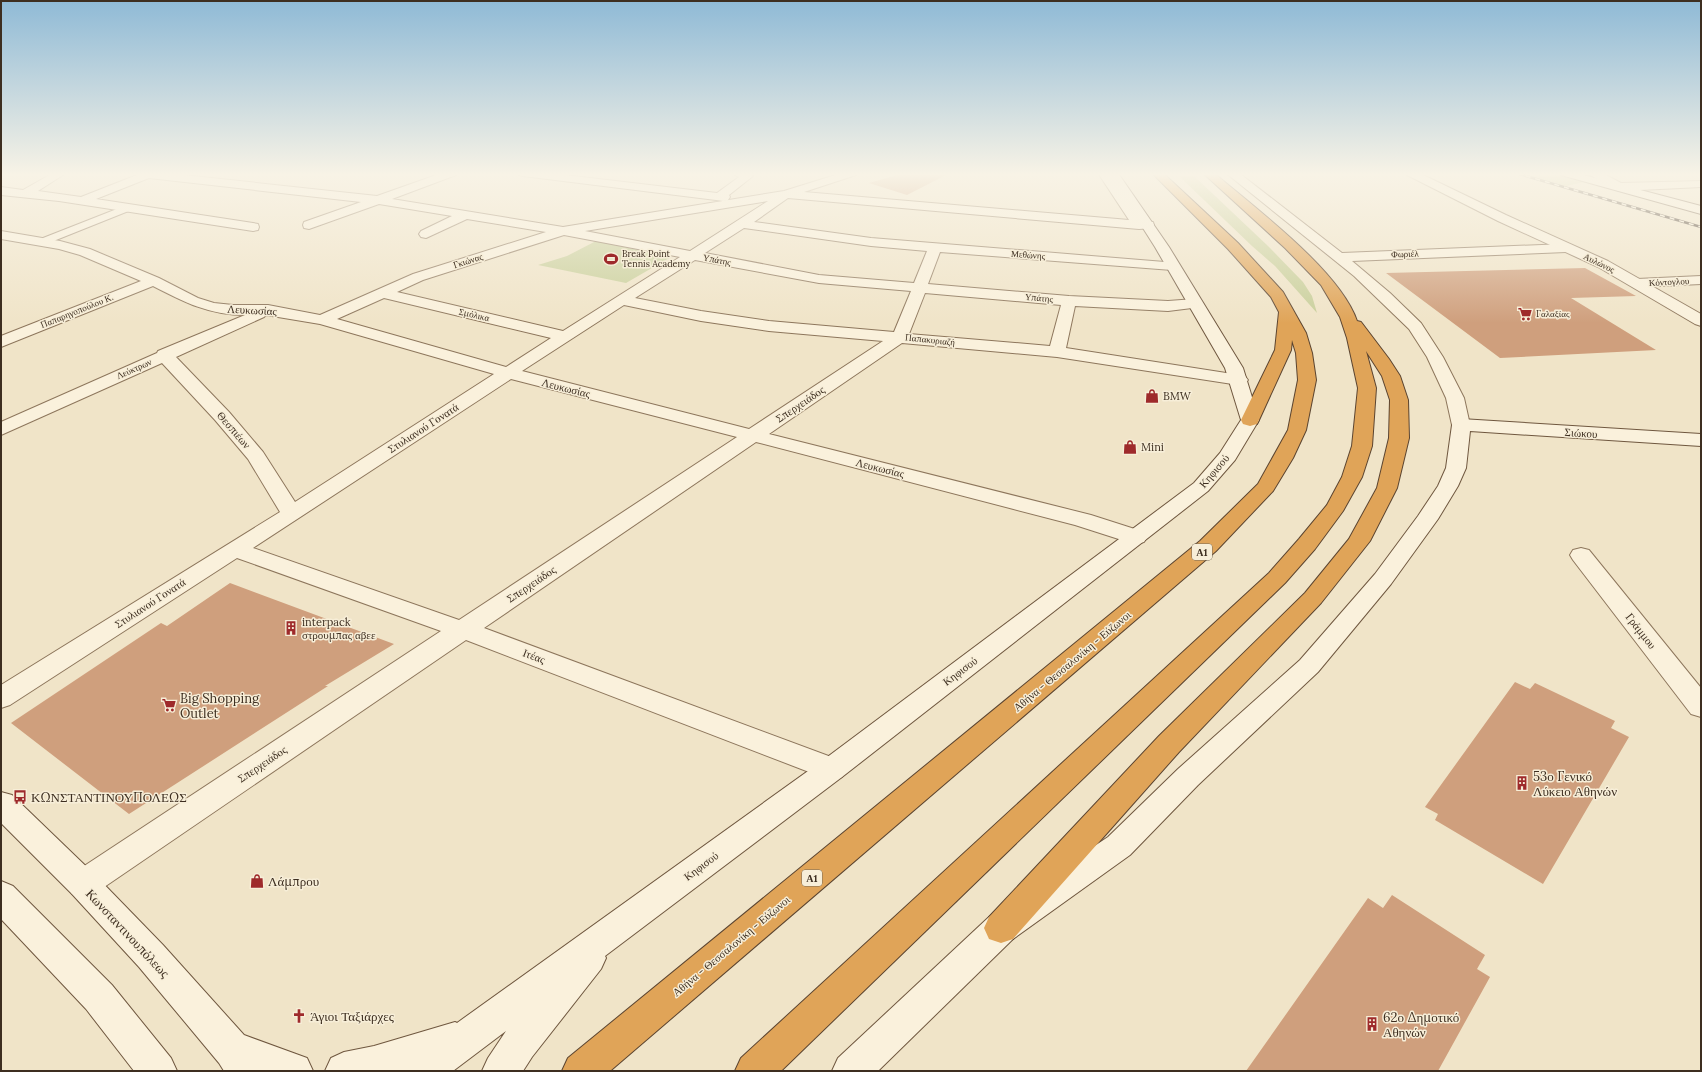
<svg xmlns="http://www.w3.org/2000/svg" width="1702" height="1072" font-family="Lora,serif">
	<rect width="100%" height="100%" fill="#f0e4c8"/>
	<!-- green -->
	<path fill="#c9cf9b" d="M1521,173H1551L1584,182L1566,186Z
		M1179,176H1194L1268,246L1303,282L1312,296L1317,313L1275,266L1252,246Z
		M596,241L671,257L626,283L538,265L567,256Z"/>
	<!-- building -->
	<path fill="#cf9f7d" d="M904,173H950L907,195L869,183Z
		M1585,268L1636,296L1571,298L1656,350L1500,358L1386,273Z
		M230,583L394,644L325,686H328L129,814L11,723L161,623L167,626Z
		M1515,682L1530,689L1535,683L1615,721L1611,728L1629,737L1543,884L1435,820L1438,814L1425,807Z
		M1392,895L1485,955L1477,969L1490,977L1438,1071H1246L1368,898L1383,908Z"/>
	<g fill="none" stroke-linecap="round" stroke-linejoin="round">
		<defs>
			<path id="pedestrian" d="M127,205L131,206L132,208L131,210L46,244L42,245L37,242L38,240Z"/>
			<path id="minor" d="M53,173H66L38,191L81,197L142,173H165L377,196L442,173H457L456,175L392,199L563,227L784,191L842,173H858L856,175L804,192L1129,220L1098,173H1109L1142,221L1153,222L1154,225L1153,228L1139,229L788,198L754,222L871,238L1177,263L1179,266L1177,269L1172,270L940,252L928,284L1069,296L1168,301L1195,299L1200,301L1203,304L1200,307L1168,311L1075,306L1066,348L1239,375L1245,376L1248,380L1245,384L1239,385L1057,357L902,343L769,434L1091,515L1144,532L1147,537L1144,542L1136,544L1128,542L1075,525L756,442L484,628L842,761L846,769L842,777L832,780L822,777L466,640L94,894L83,898L72,894L67,884L72,874L441,631L237,558L10,705L1,708V685L280,512L248,459L215,420L162,363L1,435V422L157,353L158,351L245,315C209,315 184,302 153,286L1,347V336L141,281L80,255L59,249L1,239V231L60,241L90,249L159,278L198,298L214,303L233,305H268L320,315L413,274L546,232L467,219L426,238L421,237L419,234L421,231L452,216L379,204L309,229L304,228L303,225L304,222L361,202L149,178L96,199L253,223L258,224L259,227L258,230L253,231L59,201L1,195V187L23,190ZM768,201L690,251L585,231ZM744,228L871,246L927,251L914,283L819,275L705,253ZM564,235L680,257L563,331L397,292L423,280ZM695,260L819,283L911,291L894,332L769,321L701,311L635,298ZM925,293L1061,305L1050,346L909,334ZM384,298L551,338L506,367L337,319ZM624,305L701,321L769,331L883,341L749,429L522,371ZM266,315L320,324L494,374L295,502L263,452L229,412L176,357L264,317ZM511,379L737,437L459,620L253,548Z
				M517,173H548L717,193L739,177L735,175L734,173H748L753,176L729,195L730,197L728,200L724,201L523,176L519,175Z
				M1226,173H1239L1342,253L1566,244L1571,245L1573,248L1571,251L1566,252L1352,261L1390,293L1421,323L1443,357L1464,398L1470,425L1468,429L1461,431L1454,429L1452,425L1446,398L1427,357L1409,329L1354,276Z
				M1588,173H1602L1621,183L1701,181V187L1619,191L1590,175Z
				M1701,276V284L1637,287L1632,286L1630,283L1632,280L1637,279Z
				M1581,548L1589,550L1701,688V717L1691,714L1573,560L1570,555L1573,550Z"/>
			<path id="tertiary" d="M1405,173H1419L1506,215L1608,261L1701,314V326L1695,324L1598,267L1498,221L1407,175Z"/>
			<path id="secondary" d="M1108,173H1118L1169,247L1243,368L1259,420L1235,460L1208,491L842,777L605,956L606,958L601,969L532,1057L523,1071H482L488,1058L506,1031L453,1071H325L331,1058L344,1052L374,1046L455,1022L457,1023L822,761L1194,483L1220,453L1241,420L1225,368L1155,247Z
				M1559,173H1576L1701,206V214L1561,175Z
				M1461,419L1701,434V446L1470,431L1466,468L1458,486L1438,519L1391,584L1318,672L1198,785L1130,855L1013,939L878,1071H832L838,1058L989,917L1108,837L1178,769L1300,660L1375,574L1418,516L1438,486L1446,468L1452,425L1454,421Z
				M1,792L12,795L94,874L163,945L244,1035L307,1058L313,1071H224L219,1063L139,967L72,894L1,823Z
				M1,881L13,886L112,985L171,1058L177,1071H134L86,1009L1,919Z"/>
			<path id="motorway" d="M1152,173H1163L1238,243L1283,292L1306,333L1312,353L1316,380L1306,430L1293,458L1273,491L1216,551L610,1071H562L568,1058L1200,541L1258,484L1288,430L1298,380L1296,353L1292,340L1291,350L1259,420L1257,424L1250,426L1243,424L1241,420L1275,350L1279,312L1271,297L1228,249Z
				M1203,173H1214C1255,208 1340,271 1357,321L1361,322L1389,359L1400,376L1408,400L1409,438L1397,488L1370,541L1321,603L1179,752L1013,939L1001,943L989,939L984,928L989,917L1159,736L1305,593L1349,539L1377,488L1389,438L1390,400L1382,376L1366,351L1376,388L1372,446L1362,477L1343,511L1315,549L1285,583L781,1071H735L741,1058L1269,573L1299,539L1327,505L1342,477L1352,446L1358,388L1347,338L1340,317L1321,285L1285,248Z"/>
		</defs>
		<!-- pedestrian casing -->
		<use href="#pedestrian" stroke="#8d765c" stroke-width="2"/>
		<!-- minor casing -->
		<use href="#minor" stroke="#8d765c" stroke-width="2"/>
		<!-- tertiary casing -->
		<use href="#tertiary" stroke="#8d765c" stroke-width="2"/>
		<!-- secondary casing -->
		<use href="#secondary" stroke="#6f573f" stroke-width="2"/>
		<!-- motorway casing -->
		<use href="#motorway" stroke="#5b4430" stroke-width="2"/>
		<!-- pedestrian -->
		<use href="#pedestrian" fill="#faf1dc" fill-rule="evenodd"/>
		<!-- minor -->
		<use href="#minor" fill="#faf1dc" fill-rule="evenodd"/>
		<!-- tertiary -->
		<use href="#tertiary" fill="#faf1dc" fill-rule="evenodd"/>
		<!-- secondary -->
		<use href="#secondary" fill="#faf1dc" fill-rule="evenodd"/>
		<!-- motorway -->
		<use href="#motorway" fill="#e0a458" fill-rule="evenodd"/>
		<defs>
			<path id="rail" d="M1516,173L1701,227"/>
		</defs>
		<!-- rail casing -->
		<use href="#rail" stroke="#3d2e20" stroke-width="2.5"/>
		<!-- rail -->
		<use href="#rail" stroke="#f7eed8" stroke-width="1.5" stroke-dasharray="5" stroke-linecap="butt"/>
	</g>
	<!-- sky -->
	<linearGradient id="sky" x2="0" y2="1"><stop stop-color="#8fbad6"/><stop offset="0.54" stop-color="#f8f3e6"/><stop offset="1" stop-color="#f8f3e6" stop-opacity="0"/></linearGradient>
	<rect width="1702" height="323" fill="url(#sky)"/>
	<!-- icons -->
	<defs>
		<symbol id="stadium-bare" viewBox="-9 -9 18 18"><path d="M0-5a6.5 5 0 1 0 0 10a6.5 5 0 1 0 0-10ZM-3.5-1.8h7v3.6h-7Z" fill="#9e2a2b" stroke="#f7eed8" stroke-width="2.5" paint-order="stroke"/></symbol>
		<symbol id="supermarket-bare" viewBox="-9 -9 18 18"><path d="M-6-5.5h2.5l.6 2H6L4.5 2H-2.5L-4.4-4H-6ZM-1.5 3.2a1.3 1.3 0 1 0 .1 0ZM3 3.2a1.3 1.3 0 1 0 .1 0Z" fill="#9e2a2b" stroke="#f7eed8" stroke-width="2.5" paint-order="stroke"/></symbol>
		<symbol id="shop-bare" viewBox="-9 -9 18 18"><path d="M-5-2.5h2.3a2.7 3.5 0 0 1 5.4 0H5L5.5 6h-11ZM-1.5-2.5h3a1.5 2.3 0 0 0-3 0Z" fill="#9e2a2b" stroke="#f7eed8" stroke-width="2.5" paint-order="stroke"/></symbol>
		<symbol id="building-bare" viewBox="-9 -9 18 18"><path d="M-4-6H4V6H1V3H-1V6H-4ZM-2.5-4.3h1.7v1.8h-1.7ZM.8-4.3h1.7v1.8H.8ZM-2.5-1h1.7V.8h-1.7ZM.8-1h1.7V.8H.8Z" fill="#9e2a2b" stroke="#f7eed8" stroke-width="2.5" paint-order="stroke"/></symbol>
		<symbol id="bus-bare" viewBox="-9 -9 18 18"><path d="M-5-6H5V4H4V6H2V4H-2V6H-4V4H-5ZM-3.5-4V0h7V-4ZM-3.5 1.2v1.5H-2V1.2ZM2 1.2v1.5H3.5V1.2Z" fill="#9e2a2b" stroke="#f7eed8" stroke-width="2.5" paint-order="stroke"/></symbol>
		<symbol id="church-bare" viewBox="-9 -9 18 18"><path d="M-1.2-6h2.4v3.5h3.3v2.4h-3.3V6h-2.4V-.1h-3.3v-2.4h3.3Z" fill="#9e2a2b" stroke="#f7eed8" stroke-width="2.5" paint-order="stroke"/></symbol>
	</defs>
	<g fill-rule="evenodd">
		<use href="#stadium-bare" x="601" y="249" width="20" height="20"/>
		<use href="#supermarket-bare" x="1515" y="304" width="20" height="20"/>
		<use href="#shop-bare" x="1142" y="386" width="20" height="20"/>
		<use href="#shop-bare" x="1120" y="437" width="20" height="20"/>
		<use href="#building-bare" x="281" y="618" width="20" height="20"/>
		<use href="#supermarket-bare" x="159" y="695" width="20" height="20"/>
		<use href="#building-bare" x="1512" y="773" width="20" height="20"/>
		<use href="#bus-bare" x="10" y="787" width="20" height="20"/>
		<use href="#shop-bare" x="247" y="871" width="20" height="20"/>
		<use href="#church-bare" x="289" y="1006" width="20" height="20"/>
		<use href="#building-bare" x="1362" y="1014" width="20" height="20"/>
	</g>
	<g text-anchor="middle" stroke-width="3" stroke-linejoin="round" paint-order="stroke">
		<!-- far-poi labels -->
		<g font-size="9" fill="#3d2e20" stroke="#f7eed8" text-anchor="start">
			<text x="622" y="257">Break Point<tspan x="622" dy="10">Tennis Academy</tspan></text>
			<text x="1536" y="317">Γαλαξίας</text>
		</g>
		<!-- far-street labels -->
		<g font-size="9" fill="#3d2e20" stroke="#f7eed8">
			<text transform="translate(1405 254) rotate(-2)" y="3">Φωριέλ</text>
			<text transform="translate(1028 255) rotate(4)" y="3">Μεθώνης</text>
			<text transform="translate(717 260) rotate(11)" y="3">Υπάτης</text>
			<text transform="translate(468 261) rotate(-18)" y="3">Γκιώνας</text>
			<text transform="translate(1599 263) rotate(26)" y="3">Αυλώνος</text>
			<text transform="translate(1669 282) rotate(-3)" y="3">Κόντογλου</text>
			<text transform="translate(1039 298) rotate(5)" y="3">Υπάτης</text>
			<text transform="translate(77 311) rotate(-22)" y="3">Παπαρηγοπούλου Κ.</text>
			<text transform="translate(474 315) rotate(13)" y="3">Σμόλικα</text>
			<text transform="translate(930 340) rotate(6)" y="3">Παπακυριαζή</text>
			<text transform="translate(134 369) rotate(-24)" y="3">Λεύκτρων</text>
		</g>
		<!-- shield labels -->
		<g fill="#f7eed8" stroke="#756857" stroke-width="1">
			<rect x="1192" y="544" width="20" height="16" rx="3"/>
			<rect x="802" y="870" width="20" height="16" rx="3"/>
		</g>
		<g font-size="10" font-weight="bold" fill="#3d2e20">
			<text x="1202" y="556">Α1</text>
			<text x="812" y="882">Α1</text>
		</g>
		<!-- street labels -->
		<g font-size="11" fill="#3d2e20" stroke="#f7eed8">
			<text transform="translate(252 310) rotate(3)" y="4">Λευκωσίας</text>
			<text transform="translate(566 388) rotate(14)" y="4">Λευκωσίας</text>
			<text transform="translate(800 404) rotate(-34)" y="4">Σπερχειάδος</text>
			<text transform="translate(423 428) rotate(-33)" y="4">Στυλιανού Γονατά</text>
			<text transform="translate(234 430) rotate(49)" y="4">Θεσπιέων</text>
			<text transform="translate(1581 433) rotate(4)" y="4">Σιώκου</text>
			<text transform="translate(880 468) rotate(14)" y="4">Λευκωσίας</text>
			<text transform="translate(1214 471) rotate(-50)" y="4">Κηφισού</text>
			<text transform="translate(531 584) rotate(-34)" y="4">Σπερχειάδος</text>
			<text transform="translate(150 603) rotate(-33)" y="4">Στυλιανού Γονατά</text>
			<text transform="translate(1641 631) rotate(52)" y="4">Γράμμου</text>
			<text transform="translate(534 656) rotate(21)" y="4">Ιτέας</text>
			<text transform="translate(1072 661) rotate(-40)" y="4">Αθήνα - Θεσσαλονίκη - Εύζωνοι</text>
			<text transform="translate(960 671) rotate(-37)" y="4">Κηφισού</text>
			<text transform="translate(262 764) rotate(-34)" y="4">Σπερχειάδος</text>
			<text transform="translate(701 866) rotate(-37)" y="4">Κηφισού</text>
			<text transform="translate(731 946) rotate(-40)" y="4">Αθήνα - Θεσσαλονίκη - Εύζωνοι</text>
		</g>
		<!-- poi labels -->
		<g font-size="11" fill="#3d2e20" stroke="#f7eed8" text-anchor="start">
			<text x="1163" y="400">BMW</text>
			<text x="1141" y="451">Mini</text>
			<text x="302" y="626">interpack<tspan x="302" dy="13">στρουμπας αβεε</tspan></text>
		</g>
		<!-- near-poi labels -->
		<g font-size="13" fill="#3d2e20" stroke="#f7eed8" text-anchor="start">
			<text x="180" y="703">Big Shopping<tspan x="180" dy="15">Outlet</tspan></text>
			<text x="1533" y="781">53ο Γενικό<tspan x="1533" dy="15">Λύκειο Αθηνών</tspan></text>
			<text x="31" y="802">ΚΩΝΣΤΑΝΤΙΝΟΥΠΟΛΕΩΣ</text>
			<text x="268" y="886">Λάμπρου</text>
			<text x="310" y="1021">Άγιοι Ταξιάρχες</text>
			<text x="1383" y="1022">62ο Δημοτικό<tspan x="1383" dy="15">Αθηνών</tspan></text>
		</g>
		<!-- near-street labels -->
		<g font-size="13" fill="#3d2e20" stroke="#f7eed8">
			<text transform="translate(128 933) rotate(47)" y="5">Κωνσταντινουπόλεως</text>
		</g>
	</g>
	<!-- border -->
	<rect width="1702" height="1072" fill="none" stroke="#3d2e20" stroke-width="4"/>
</svg>
